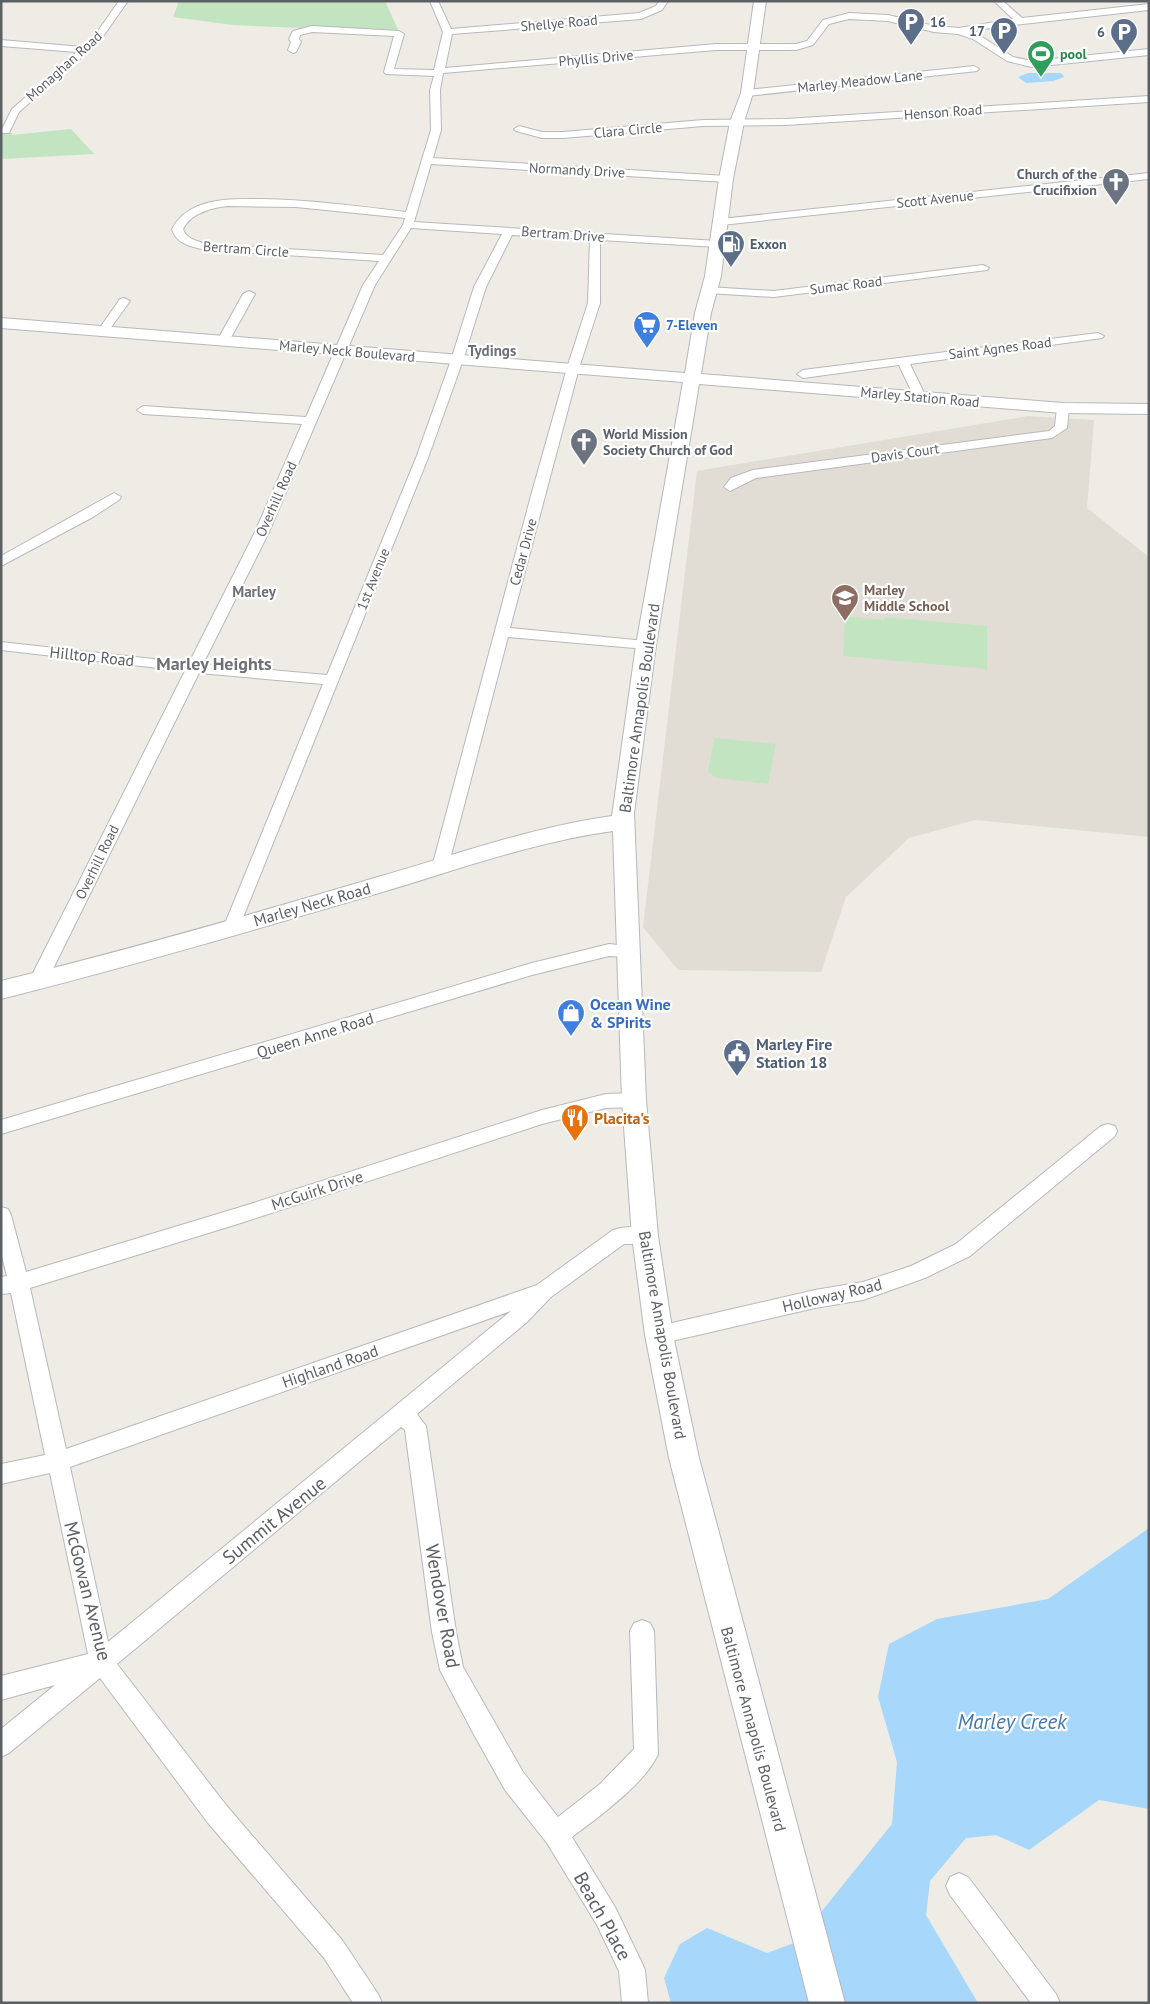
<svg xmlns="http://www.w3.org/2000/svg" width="1150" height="2004" font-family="'PT Sans',sans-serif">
	<rect width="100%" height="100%" fill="#eeece4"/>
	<!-- education -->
	<path fill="#e1ddd5" d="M1028,416L1094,420L1087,508L1149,557V837L975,820L909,838L846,897L821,972L678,970L643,927L697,471Z"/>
	<!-- green -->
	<path fill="#c2e4c1" d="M179,1H385L399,32L233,25L173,17Z
		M71,129L94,154L1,159V133H12V135Z
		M845,616L884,620L885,617L987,626V669L843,656Z
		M714,738L776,744L768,784L717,778L708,772Z"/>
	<!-- water -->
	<path fill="#a7d7fb" d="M1028,73H1061L1064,77L1053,81L1026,83L1018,77Z
		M1149,1528V1809L1099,1800L1029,1850L996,1835L966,1838L930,1881L926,1915L978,2003H671L664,1978L680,1944L707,1928L767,1953L797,1942L892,1824L897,1762L878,1697L889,1644L937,1619L1048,1599Z"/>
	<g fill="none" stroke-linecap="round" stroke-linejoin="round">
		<defs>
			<path id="street" d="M119,1H128L99,42L19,112L9,133H3L1,131L12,109L77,52L1,46V40L83,47L93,38Z
				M430,1H438L451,29L639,13L656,6L659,1H668L662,10L641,19L452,34L445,68L716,44H796L807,41L823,20L849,13L888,15L934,26L959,28L1013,19L994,1H1003L1022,18L1149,4V10L995,27L969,32L979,35L1013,57L1032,61L1149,49V55L1032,67L1007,61L973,39L958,34L934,32L888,21L849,19L829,24L813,45L796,50H716L443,73L440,90L441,130L433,158L726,176L731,179L726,182L431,164L414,222L717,241L722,244L717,247L600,240V303L579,368L510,628L646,641L651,642L653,645L651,648L646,649L508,637L448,867L446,871L440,873L434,871L432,867L532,492L567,368L588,303L590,239L512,235L486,287L463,360L428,458L238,930L232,932L226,930L224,926L323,684L199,673L47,981L44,986L38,987L32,986L29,981L185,671L1,650V642L189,663L255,532L302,424L143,414L137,410L143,406L306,417L363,285L379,261L206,250C192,247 176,244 172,229C178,218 186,211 198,206C218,198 240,199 262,199C310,200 358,206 406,212L431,130L430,90L434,76L386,74L384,72L394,36L312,32L300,35L299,39L301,42L296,52L293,53L288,50L291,42L289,39L293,31L312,26L399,31L404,34L394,69L434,70L443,32ZM227,206L296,207L405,218L403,225L383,255L207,244C197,241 186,239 183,229C191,213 211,208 227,206ZM411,228L502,234L474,287L451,360L416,458L327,675L203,664L269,532L375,285Z
				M974,66L979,69L977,71L747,96L742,93L747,90Z
				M1149,96V102L786,125L703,126L563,138H542L516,131L514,129L519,126L542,132H563L703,120L786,119Z
				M1149,173V179L721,225L716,222L721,219Z
				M983,265L989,268L987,270L774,297L708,293L702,290L708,287L774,291Z
				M249,291L255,294L229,341L227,343H219L217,341L243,294Z
				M124,298L130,301L107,333H99L97,331L99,329L120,299Z
				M1098,333L1104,336L1102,338L910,364L926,397L920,401L914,397L899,365L803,378L797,374L803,370Z
				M1063,404L1069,408L1067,428L1052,438L756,478L730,491L724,487L731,478L753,470L1049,431L1055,426L1057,408Z
				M114,493L121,497L119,500L93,517L1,566V556Z
				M609,944L636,947L639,951L636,955L630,957L609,956L532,975L1,1134V1120L532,963Z
				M634,1093L640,1095L643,1100L640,1105L634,1107L606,1108L542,1124L244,1222L30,1288L66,1449L537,1285L613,1230C625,1226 640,1226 652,1230L655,1236L652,1242L645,1244H624L551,1297L527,1322L417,1414L426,1426L456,1632L463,1667L523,1772L558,1817L600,1784L634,1749L630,1631L634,1623L642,1620L650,1623L654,1631L658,1754C646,1783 597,1818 572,1837L615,1907L641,1961L645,1970L648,2003H622L619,1971L597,1925L547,1843L505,1790L472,1731L440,1670L432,1632L405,1430L401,1427L117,1664L226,1805L342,1940L378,1994L382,2003H353L324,1958L208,1823L100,1678L9,1753L1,1757V1729L55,1685L1,1700V1676L88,1654L50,1473L1,1484V1464L45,1455L11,1293L1,1294V1277L7,1276L1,1253V1207L8,1209L11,1215L26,1272L244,1206L542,1110L606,1094ZM511,1311L108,1642L70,1467Z
				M1108,1124L1115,1126L1117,1131L1115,1136L970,1256L925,1278L863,1300L815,1308L659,1344L652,1341L649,1335L652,1329L659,1326L815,1290L863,1282L911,1266L956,1244L1101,1126Z
				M959,1873L968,1877L1056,1994L1060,2003H1031L950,1895L946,1886L950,1877Z"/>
			<path id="secondary" d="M754,1H766L753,93L744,122L733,179L721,276L711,313L701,374L1063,403L1149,404V414L1063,413L699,384L656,645L634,813L646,1100L658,1236L673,1335L699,1458L845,2003H809L669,1458L645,1335L632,1236L622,1100L613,831C533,842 457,870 379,893C254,930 128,967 1,999V981C128,950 253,914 378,877C455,855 532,827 612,816L636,645L683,382L1,328V318L685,373L695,313L705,276L719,179L730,122L741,93Z"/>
		</defs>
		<!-- street casing -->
		<use href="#street" stroke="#b6b9bd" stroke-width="2"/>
		<!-- secondary casing -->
		<use href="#secondary" stroke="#b5b8bd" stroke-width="2"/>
		<!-- street -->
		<use href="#street" fill="#fff" fill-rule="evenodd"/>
		<!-- secondary -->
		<use href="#secondary" fill="#fff" fill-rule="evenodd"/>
	</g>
	<!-- icons -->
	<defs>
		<symbol id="parking-pin" viewBox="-11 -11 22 30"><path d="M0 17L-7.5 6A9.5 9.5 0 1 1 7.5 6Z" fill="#5c6f8a" stroke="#fff"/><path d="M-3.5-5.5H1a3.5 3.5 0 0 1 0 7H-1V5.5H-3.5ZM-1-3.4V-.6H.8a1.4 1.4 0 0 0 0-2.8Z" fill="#fff"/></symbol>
		<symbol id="stadium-pin" viewBox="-11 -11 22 30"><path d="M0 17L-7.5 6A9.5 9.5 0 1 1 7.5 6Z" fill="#2e9e5b" stroke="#fff"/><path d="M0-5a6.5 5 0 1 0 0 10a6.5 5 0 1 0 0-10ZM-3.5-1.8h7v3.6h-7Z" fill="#fff"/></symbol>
		<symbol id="church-pin" viewBox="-11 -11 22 30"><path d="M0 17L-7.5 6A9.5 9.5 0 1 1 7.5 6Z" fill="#6b7280" stroke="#fff"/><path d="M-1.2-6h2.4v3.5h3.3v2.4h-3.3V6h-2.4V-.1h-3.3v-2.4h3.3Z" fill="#fff"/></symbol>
		<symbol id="fuel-pin" viewBox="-11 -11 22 30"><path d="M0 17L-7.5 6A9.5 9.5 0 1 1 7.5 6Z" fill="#5c6f8a" stroke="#fff"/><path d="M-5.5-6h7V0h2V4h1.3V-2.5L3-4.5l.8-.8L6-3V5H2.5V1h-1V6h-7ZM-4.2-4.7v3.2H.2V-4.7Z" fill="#fff"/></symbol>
		<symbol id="supermarket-pin" viewBox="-11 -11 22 30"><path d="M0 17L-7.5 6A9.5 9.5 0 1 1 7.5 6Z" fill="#3f7fe0" stroke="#fff"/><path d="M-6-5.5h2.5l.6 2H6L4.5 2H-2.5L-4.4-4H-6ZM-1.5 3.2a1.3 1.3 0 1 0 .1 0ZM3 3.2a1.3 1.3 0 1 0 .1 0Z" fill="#fff"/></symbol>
		<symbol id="school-pin" viewBox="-11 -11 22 30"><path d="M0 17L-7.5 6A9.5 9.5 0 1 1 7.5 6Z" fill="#8d6e63" stroke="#fff"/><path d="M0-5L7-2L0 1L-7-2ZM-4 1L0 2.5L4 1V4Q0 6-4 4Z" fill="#fff"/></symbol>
		<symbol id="shop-pin" viewBox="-11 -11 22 30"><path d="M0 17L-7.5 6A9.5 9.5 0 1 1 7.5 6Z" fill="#3f7fe0" stroke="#fff"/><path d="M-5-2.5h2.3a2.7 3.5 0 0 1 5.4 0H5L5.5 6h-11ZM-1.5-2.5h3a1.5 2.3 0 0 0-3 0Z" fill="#fff"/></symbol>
		<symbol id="civic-pin" viewBox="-11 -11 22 30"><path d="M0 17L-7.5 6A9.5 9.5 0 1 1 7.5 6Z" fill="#5c6f8a" stroke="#fff"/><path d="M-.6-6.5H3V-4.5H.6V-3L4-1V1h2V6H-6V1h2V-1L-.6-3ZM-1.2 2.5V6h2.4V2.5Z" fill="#fff"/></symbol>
		<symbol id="restaurant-pin" viewBox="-11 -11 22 30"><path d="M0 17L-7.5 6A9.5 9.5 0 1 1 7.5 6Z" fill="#e8710a" stroke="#fff"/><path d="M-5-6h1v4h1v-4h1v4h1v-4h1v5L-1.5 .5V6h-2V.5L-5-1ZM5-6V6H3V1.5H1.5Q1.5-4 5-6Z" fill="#fff"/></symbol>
	</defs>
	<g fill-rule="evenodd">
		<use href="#parking-pin" x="895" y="6" width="32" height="43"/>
		<use href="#parking-pin" x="988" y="15" width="32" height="43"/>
		<use href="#parking-pin" x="1108" y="16" width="32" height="43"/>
		<use href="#stadium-pin" x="1025" y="38" width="32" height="43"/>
		<use href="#church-pin" x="1100" y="166" width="32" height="43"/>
		<use href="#fuel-pin" x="715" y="228" width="32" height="43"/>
		<use href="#supermarket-pin" x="631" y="309" width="32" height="43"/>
		<use href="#church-pin" x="568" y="426" width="32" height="43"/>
		<use href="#school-pin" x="829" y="582" width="32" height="43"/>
		<use href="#shop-pin" x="555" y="997" width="32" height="43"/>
		<use href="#civic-pin" x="721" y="1037" width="32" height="43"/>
		<use href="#restaurant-pin" x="559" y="1102" width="32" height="43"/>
	</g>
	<g text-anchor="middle" stroke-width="4.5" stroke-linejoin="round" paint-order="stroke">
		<!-- far-service labels -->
		<g font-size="14" font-weight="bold" fill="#4e5e75" stroke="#fff" text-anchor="start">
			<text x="930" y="27">16</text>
			<text x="985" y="36" text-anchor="end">17</text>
			<text x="1105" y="37" text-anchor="end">6</text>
			<text x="750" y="249">Exxon</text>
		</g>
		<!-- far-street labels -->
		<g font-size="14" fill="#5c5f64" stroke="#fff">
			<text transform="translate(559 23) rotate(-5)" y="5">Shellye Road</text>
			<text transform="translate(596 58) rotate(-5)" y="5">Phyllis Drive</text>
			<text transform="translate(64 66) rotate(-42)" y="5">Monaghan Road</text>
			<text transform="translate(860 81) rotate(-6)" y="5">Marley Meadow Lane</text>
			<text transform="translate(943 112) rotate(-4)" y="5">Henson Road</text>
			<text transform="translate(628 130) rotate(-5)" y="5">Clara Circle</text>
			<text transform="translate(577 170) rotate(3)" y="5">Normandy Drive</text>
			<text transform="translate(935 199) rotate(-6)" y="5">Scott Avenue</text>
			<text transform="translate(563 234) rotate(4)" y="5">Bertram Drive</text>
			<text transform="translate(246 249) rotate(4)" y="5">Bertram Circle</text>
			<text transform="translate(846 285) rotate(-7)" y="5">Sumac Road</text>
			<text transform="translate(1000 348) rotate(-7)" y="5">Saint Agnes Road</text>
			<text transform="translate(347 351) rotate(5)" y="5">Marley Neck Boulevard</text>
			<text transform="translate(920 397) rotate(5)" y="5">Marley Station Road</text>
			<text transform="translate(905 453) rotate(-8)" y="5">Davis Court</text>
			<text transform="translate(276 499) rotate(-66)" y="5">Overhill Road</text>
			<text transform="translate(523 552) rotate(-75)" y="5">Cedar Drive</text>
			<text transform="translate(373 579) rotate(-68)" y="5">1st Avenue</text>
			<text transform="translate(97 862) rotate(-64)" y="5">Overhill Road</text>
		</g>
		<!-- far-leisure labels -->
		<g font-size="14" font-weight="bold" fill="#27864d" stroke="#fff" text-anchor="start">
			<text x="1060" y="59">pool</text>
		</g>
		<!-- far-worship labels -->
		<g font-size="14" font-weight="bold" fill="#5b616d" stroke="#fff" text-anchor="end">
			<text x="1097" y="179">Church of the<tspan x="1097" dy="16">Crucifixion</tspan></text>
			<text x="603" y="439" text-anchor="start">World Mission<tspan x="603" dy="16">Society Church of God</tspan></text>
		</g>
		<!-- far-shop labels -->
		<g font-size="14" font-weight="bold" fill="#366cbe" stroke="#fff" text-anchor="start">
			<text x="666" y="330">7-Eleven</text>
		</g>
		<!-- far-education labels -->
		<g font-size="14" font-weight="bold" fill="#785e54" stroke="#fff" text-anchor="start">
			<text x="864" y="595">Marley<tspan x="864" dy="16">Middle School</tspan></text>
		</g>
		<!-- far-neighbourhood labels -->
		<g font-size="15" font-weight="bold" fill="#6d7176" stroke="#fff">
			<text x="492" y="356">Tydings</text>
			<text x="254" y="597">Marley</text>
		</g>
		<!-- street labels -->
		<g font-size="16" fill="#5c5f64" stroke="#fff">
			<text transform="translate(92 656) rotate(6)" y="6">Hilltop Road</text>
			<text transform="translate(639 708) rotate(-82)" y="6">Baltimore Annapolis Boulevard</text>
			<text transform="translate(312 904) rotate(-16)" y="6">Marley Neck Road</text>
			<text transform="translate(315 1035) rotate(-17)" y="6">Queen Anne Road</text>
			<text transform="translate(317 1190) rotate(-18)" y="6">McGuirk Drive</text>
			<text transform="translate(832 1295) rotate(-13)" y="6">Holloway Road</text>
			<text transform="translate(663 1335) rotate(80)" y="6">Baltimore Annapolis Boulevard</text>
			<text transform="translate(330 1366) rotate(-19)" y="6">Highland Road</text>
			<text transform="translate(754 1729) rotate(75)" y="6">Baltimore Annapolis Boulevard</text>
		</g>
		<!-- shop labels -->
		<g font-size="16" font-weight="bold" fill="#366cbe" stroke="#fff" text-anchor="start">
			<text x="590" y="1010">Ocean Wine<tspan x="590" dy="18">&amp; SPirits</tspan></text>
		</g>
		<!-- service labels -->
		<g font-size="16" font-weight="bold" fill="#4e5e75" stroke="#fff" text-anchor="start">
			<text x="756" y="1050">Marley Fire<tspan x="756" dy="18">Station 18</tspan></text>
		</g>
		<!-- food labels -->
		<g font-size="16" font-weight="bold" fill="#c56008" stroke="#fff" text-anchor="start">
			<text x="594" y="1124">Placita's</text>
		</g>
		<!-- neighbourhood labels -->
		<g font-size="18" font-weight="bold" fill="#6d7176" stroke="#fff">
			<text x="214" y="670">Marley Heights</text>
		</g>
		<!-- near-street labels -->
		<g font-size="19" fill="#5c5f64" stroke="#fff">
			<text transform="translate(274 1520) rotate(-39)" y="7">Summit Avenue</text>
			<text transform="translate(88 1591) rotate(76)" y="7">McGowan Avenue</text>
			<text transform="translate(443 1606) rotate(80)" y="7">Wendover Road</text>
			<text transform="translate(603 1916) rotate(61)" y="7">Beach Place</text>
		</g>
		<!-- near-water labels -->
		<g font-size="21" font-style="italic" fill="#4478ad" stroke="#fff">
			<text x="1012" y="1729">Marley Creek</text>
		</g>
	</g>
	<!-- border -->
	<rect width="1150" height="2004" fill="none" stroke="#5c5f64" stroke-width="5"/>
</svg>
